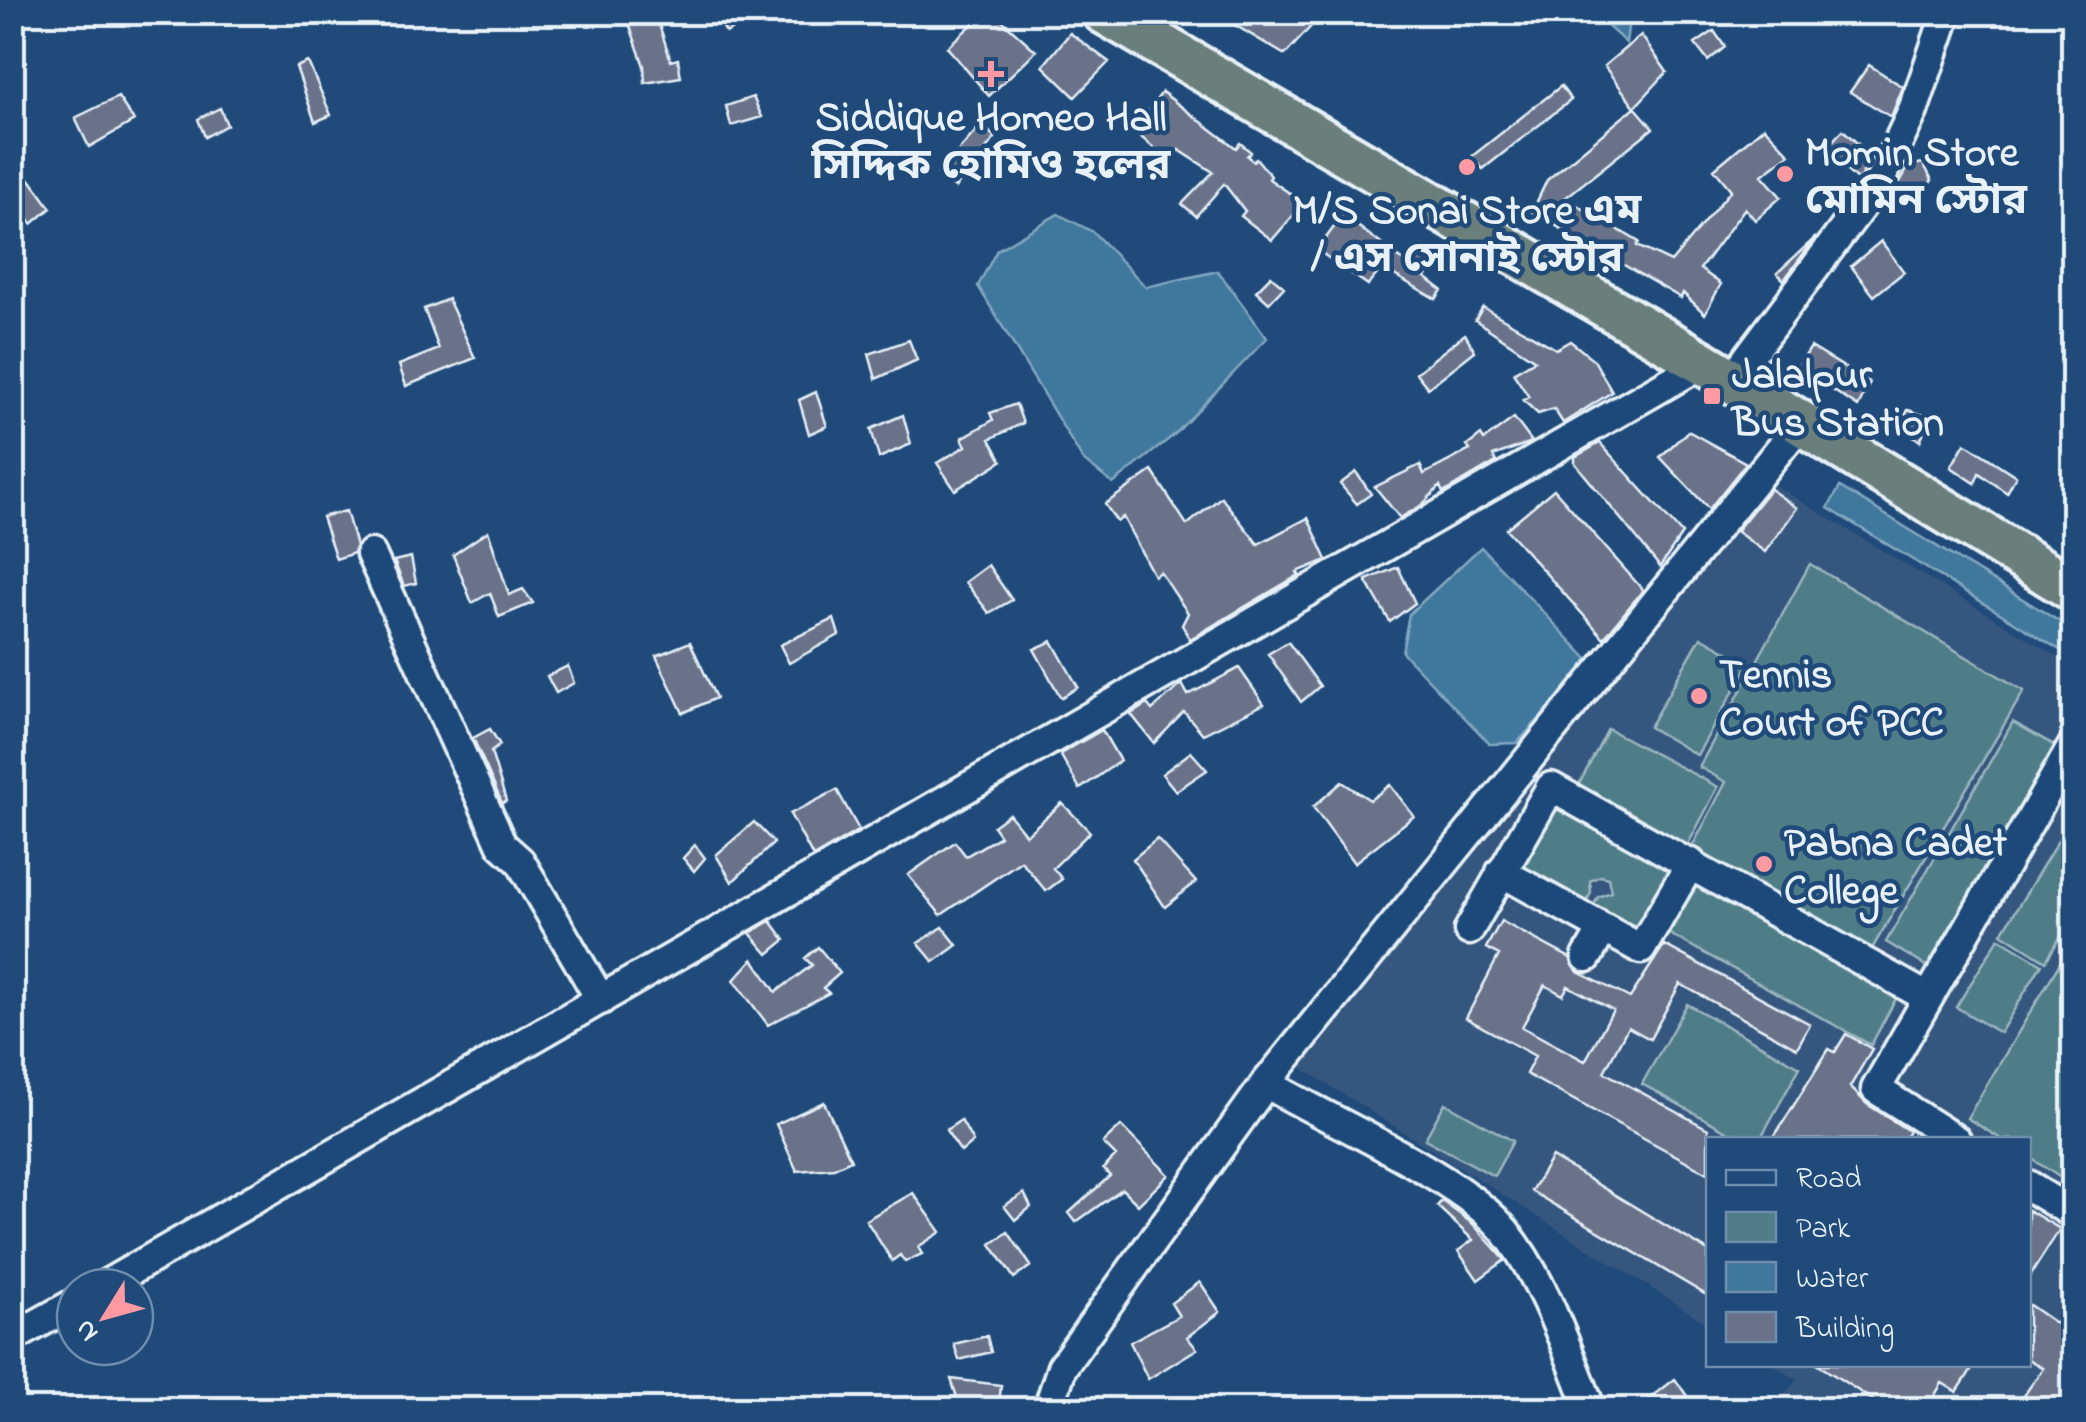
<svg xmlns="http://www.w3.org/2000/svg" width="2086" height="1422" font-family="'Indie Flower','Noto Sans Bengali',sans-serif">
	<rect width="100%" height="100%" fill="#1f4a7a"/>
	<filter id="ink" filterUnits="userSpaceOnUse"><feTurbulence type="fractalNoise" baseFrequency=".01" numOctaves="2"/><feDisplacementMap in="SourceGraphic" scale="20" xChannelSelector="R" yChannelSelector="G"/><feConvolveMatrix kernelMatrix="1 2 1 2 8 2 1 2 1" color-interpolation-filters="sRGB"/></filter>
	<g filter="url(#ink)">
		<!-- built -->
		<path fill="#35567e" d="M1766,480L2073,666V1409H1770L1797,1380L1773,1365L2028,1364V1140H1708V1324L1292,1062Z"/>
		<!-- green -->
		<path fill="#507d87" stroke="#9cb7c0" stroke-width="2.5" d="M1810,564L2024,691L1870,952L1691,849L1726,782L1699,767Z
			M1701,637L1749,664L1697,755L1649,727Z
			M2013,722L2057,747L1929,968L1886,942Z
			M1608,729L1718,787L1684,852L1574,794Z
			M1555,800L1673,865L1634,936L1590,912L1598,897L1611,892L1608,878L1600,876L1590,881L1591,893L1583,908L1516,871Z
			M2073,816V916L2046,961L2002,933Z
			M1695,878L1900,991L1871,1045L1666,932Z
			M1999,938L2042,964L2000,1033L1956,1007Z
			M2073,941V1186L2029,1157L2028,1140L2001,1139L1967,1118Z
			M1687,1004L1800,1067L1760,1139H1741L1642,1084Z
			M1445,1103L1513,1141L1494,1176L1425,1139Z"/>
		<!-- water -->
		<path fill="#40779d" stroke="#83a8c1" stroke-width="2.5" d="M1593,13H1630L1626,43Z
			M1058,214L1093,232L1146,287L1218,271L1267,338L1175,434L1113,484L1083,460L978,286L997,250Z
			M1840,487L2073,630V658L1828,508Z
			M1481,547L1591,662L1517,743L1490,744L1402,652L1409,614Z"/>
		<!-- building -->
		<path fill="#697289" stroke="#e8f1f8" stroke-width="2.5" fill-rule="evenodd" d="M625,12H655L671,61L678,59L681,77L645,83L644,66Z
			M727,12H736L740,24L726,33L718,17Z
			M986,12H993L1036,51L989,96L947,47Z
			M1213,12H1324L1285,55Z
			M1714,31L1725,47L1708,61L1695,44Z
			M1070,33L1109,62L1075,97L1043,66Z
			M1641,35L1667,72L1635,107L1604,66Z
			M308,62L331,115L315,122L296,67Z
			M1869,65L1903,87L1891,117L1850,92Z
			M1561,86L1571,100L1483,169L1471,157Z
			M1162,92L1236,148L1240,143L1251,152L1247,156L1253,161L1256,158L1271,176L1269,179L1304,203L1272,240L1241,216L1245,211L1224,184L1196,216L1182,204L1213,172L1179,150L1170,162L1134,131Z
			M118,97L134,121L89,147L75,118Z
			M753,97L762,117L731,126L726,106Z
			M1635,107L1653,128L1565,198L1639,242L1637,246L1671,262L1731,190L1714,169L1764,127L1790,154L1762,175L1781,197L1755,220L1745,208L1700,269L1721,284L1705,314L1683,293L1681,298L1532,212L1547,180Z
			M220,108L227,125L205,137L198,119Z
			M982,124L995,138L955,188L938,174Z
			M1843,130L1872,157L1858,181L1824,150Z
			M1923,163L1932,180L1919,201L1895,191L1909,166Z
			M26,174L51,208L32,224L12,198V181Z
			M1343,215L1405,262L1418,247L1436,262L1425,277L1442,290L1436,299L1382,268L1368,285L1317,250Z
			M1816,237L1784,280L1777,273Z
			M1881,241L1904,272L1874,296L1851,266Z
			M1271,276L1284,287L1269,303L1256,291Z
			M448,299L475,358L406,386L399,365L439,349L424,309Z
			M1483,307L1556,349L1570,341L1594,360L1612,392L1563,423L1554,409L1538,414L1523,400L1529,397L1513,373L1535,360L1475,320Z
			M1465,334L1475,351L1428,388L1416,373Z
			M909,340L917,360L876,379L869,354Z
			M1811,347L1870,383L1858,407L1798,367Z
			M816,392L827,426L809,434L799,400Z
			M1016,404L1023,423L990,439L1002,461L955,490L937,463L966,446L962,438L993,420L990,413Z
			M1908,410L1930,417L1920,441L1899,425Z
			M903,415L911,444L879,458L871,429Z
			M1514,418L1532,442L1493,456L1496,462L1443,493L1440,486L1422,505L1400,518L1375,487L1420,465L1424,474L1470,450L1467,446L1481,435L1484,440Z
			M1688,431L1746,463L1709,509L1660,457Z
			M1600,443L1682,534L1660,567L1575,463V457Z
			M1965,443L2016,476L2007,493L1979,473L1975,483L1951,467Z
			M1152,471L1187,525L1221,497L1258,544L1308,518L1327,560L1297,572L1299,575L1190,639L1182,625L1188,613L1160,572L1154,576L1123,517L1117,522L1105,504Z
			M1356,472L1371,494L1357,504L1340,484Z
			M1554,489L1643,590L1604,638L1506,529Z
			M1770,489L1797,508L1765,552L1736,531Z
			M346,511L356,546L354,553L336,559L322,517Z
			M488,531L509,595L523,589L533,603L499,617L490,593L472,603L453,555Z
			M411,557L416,583L404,586L394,561Z
			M988,565L1012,600L989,613L965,582Z
			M1398,567L1415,603L1390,622L1366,580Z
			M834,619L839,635L789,663L780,645Z
			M1052,641L1078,687L1061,698L1034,649Z
			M690,642L716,698L683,713L656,656Z
			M1288,642L1320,686L1301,702L1268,654Z
			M568,666L574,683L556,693L547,676Z
			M1239,668L1264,704L1203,734L1184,712L1154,743L1131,714L1147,704L1152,710L1182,684L1188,695Z
			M490,729L500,745L491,752L506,801L502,803L473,738Z
			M1102,730L1120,761L1080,789L1060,754Z
			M1191,752L1207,770L1176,791L1162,774Z
			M1342,782L1370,800L1390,785L1414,816L1354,863L1313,807Z
			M837,790L859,830L813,857L790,814Z
			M1062,803L1090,832L1053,868L1062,879L1046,891L1021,861L941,915L908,875L955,842L966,856L1000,836L993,826L1009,814L1026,835Z
			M754,822L774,843L732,882L716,855Z
			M1157,839L1196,882L1165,907L1133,859Z
			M695,845L705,858L694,871L683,858Z
			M771,921L785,940L768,954L750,933Z
			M1501,921L1570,958L1578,972L1630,998L1664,945L1810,1024L1797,1048L1680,984L1650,1039L1628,1027L1604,1072L1708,1129V1173L1526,1074L1535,1056L1466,1018L1499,955L1486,948ZM1545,985L1563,995L1568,986L1613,1010L1585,1061L1522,1027Z
			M943,927L957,945L934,962L918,943Z
			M818,947L840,973L823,988L829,993L768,1025L734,980L753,959L776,992L812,965L805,958Z
			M1846,1034L1872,1049L1850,1087L1867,1104L1909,1131L1904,1140H1772L1829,1049L1835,1052Z
			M824,1102L851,1160L834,1168L797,1171L776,1124Z
			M961,1120L973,1142L961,1152L946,1130Z
			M1121,1126L1169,1175L1138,1205L1122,1189L1076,1222L1069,1213L1110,1176L1103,1169L1116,1156L1103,1143Z
			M1552,1157L1708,1251V1296L1531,1191Z
			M913,1193L941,1232L918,1247L922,1254L905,1262L900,1255L892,1261L866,1220Z
			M1024,1193L1031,1207L1015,1220L1004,1206Z
			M1442,1201L1473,1224L1505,1260L1478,1280L1458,1251L1473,1240L1437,1206Z
			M2028,1210L2060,1229L2028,1279Z
			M1008,1232L1031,1266L1014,1278L991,1244Z
			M1200,1282L1220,1312L1187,1337L1197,1349L1148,1379L1130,1342L1179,1316L1171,1303Z
			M2028,1304L2074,1336V1410H2014L2043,1368L2028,1359Z
			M987,1336L991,1352L959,1360L954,1344Z
			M1817,1364H1975L1957,1392L1942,1383L1926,1410H1888Z
			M951,1379L1001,1385L999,1405L961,1410Z
			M1675,1379L1687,1396L1669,1410H1635Z"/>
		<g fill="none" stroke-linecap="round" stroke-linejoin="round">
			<defs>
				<path id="minor" d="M1731,380L1880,181L1913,111L1947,12
					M371,554L502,845L520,861L601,1000
					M1501,872L1641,949L1691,863
					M1469,930L1551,787L1925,996
					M1587,957L1603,929
					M1266,1083C1329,1121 1462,1177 1505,1231C1545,1281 1567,1351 1591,1410
					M1956,1140L1876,1089L2074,744
					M2028,1186L2074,1214
					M102,1287L1703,363
					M12,1338L75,1303
					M1048,1410L1062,1367L1266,1083L1801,423"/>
				<path id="highway" d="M1104,12L1703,363L2074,590"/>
			</defs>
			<!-- minor casing -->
			<use href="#minor" stroke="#e8f1f8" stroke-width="35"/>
			<!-- highway casing -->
			<use href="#highway" stroke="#e8f1f8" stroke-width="50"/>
			<!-- minor -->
			<use href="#minor" stroke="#1f4a7a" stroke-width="28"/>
			<!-- highway -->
			<use href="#highway" stroke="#6b7f7c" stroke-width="42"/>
		</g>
	</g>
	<!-- markers -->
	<g fill="#ff9aa2" stroke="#1f4a7a" stroke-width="4">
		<path d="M986 59h10v10h10v10h-10v10h-10v-10h-10v-10h10z"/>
		<circle cx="1467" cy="167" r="10"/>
		<circle cx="1785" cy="174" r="10"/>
		<rect x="1702" y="386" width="20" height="20" rx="5"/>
		<circle cx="1699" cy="696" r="10"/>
		<circle cx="1764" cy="864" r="10"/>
	</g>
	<g text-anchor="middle" stroke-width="9" stroke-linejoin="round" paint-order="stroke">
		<!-- poi labels -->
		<g font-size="42" font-weight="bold" fill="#e8f1f8" stroke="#1f4a7a" text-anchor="start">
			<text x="991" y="130" text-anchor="middle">Siddique Homeo Hall<tspan x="991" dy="48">সিদ্দিক হোমিও হলের</tspan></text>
			<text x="1805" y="165">Momin Store<tspan x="1805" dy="48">মোমিন স্টোর</tspan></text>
			<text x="1467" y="223" text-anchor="middle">M/S Sonai Store এম<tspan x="1467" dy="48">/ এস সোনাই স্টোর</tspan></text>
			<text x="1732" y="387">Jalalpur<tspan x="1732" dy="48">Bus Station</tspan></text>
			<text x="1719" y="687">Tennis<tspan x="1719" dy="48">Court of PCC</tspan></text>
			<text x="1784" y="855">Pabna Cadet<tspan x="1784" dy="48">College</tspan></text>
		</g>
	</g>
	<!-- margin -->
	<rect width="2086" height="1422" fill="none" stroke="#1f4a7a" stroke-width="50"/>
	<rect x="25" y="25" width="2036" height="1372" fill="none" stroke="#e8f1f8" stroke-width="4" filter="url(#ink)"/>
	<!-- legend -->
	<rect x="1706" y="1137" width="325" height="230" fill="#1f4a7a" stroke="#6f8dac" stroke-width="2.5"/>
	<rect x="1726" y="1170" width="50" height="15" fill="#1f4a7a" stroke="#6f8dac" stroke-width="2.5"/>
	<text x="1796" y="1187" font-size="30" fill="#e8f1f8">Road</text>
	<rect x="1726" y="1212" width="50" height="30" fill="#507d87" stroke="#6f8dac" stroke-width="2.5"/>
	<text x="1796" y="1237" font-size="30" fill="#e8f1f8">Park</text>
	<rect x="1726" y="1262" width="50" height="30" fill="#40779d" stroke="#6f8dac" stroke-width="2.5"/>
	<text x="1796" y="1287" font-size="30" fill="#e8f1f8">Water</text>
	<rect x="1726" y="1312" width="50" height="30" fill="#697289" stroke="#6f8dac" stroke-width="2.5"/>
	<text x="1796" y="1337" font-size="30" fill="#e8f1f8">Building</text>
	<!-- north arrow -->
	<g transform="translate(105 1317) rotate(233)"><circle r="48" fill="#1f4a7a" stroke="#6f8dac" stroke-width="2.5"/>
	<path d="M0-8L18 38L0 25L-18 38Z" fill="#ff9aa2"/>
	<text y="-15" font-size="28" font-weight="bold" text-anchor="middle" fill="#e8f1f8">N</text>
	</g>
</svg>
